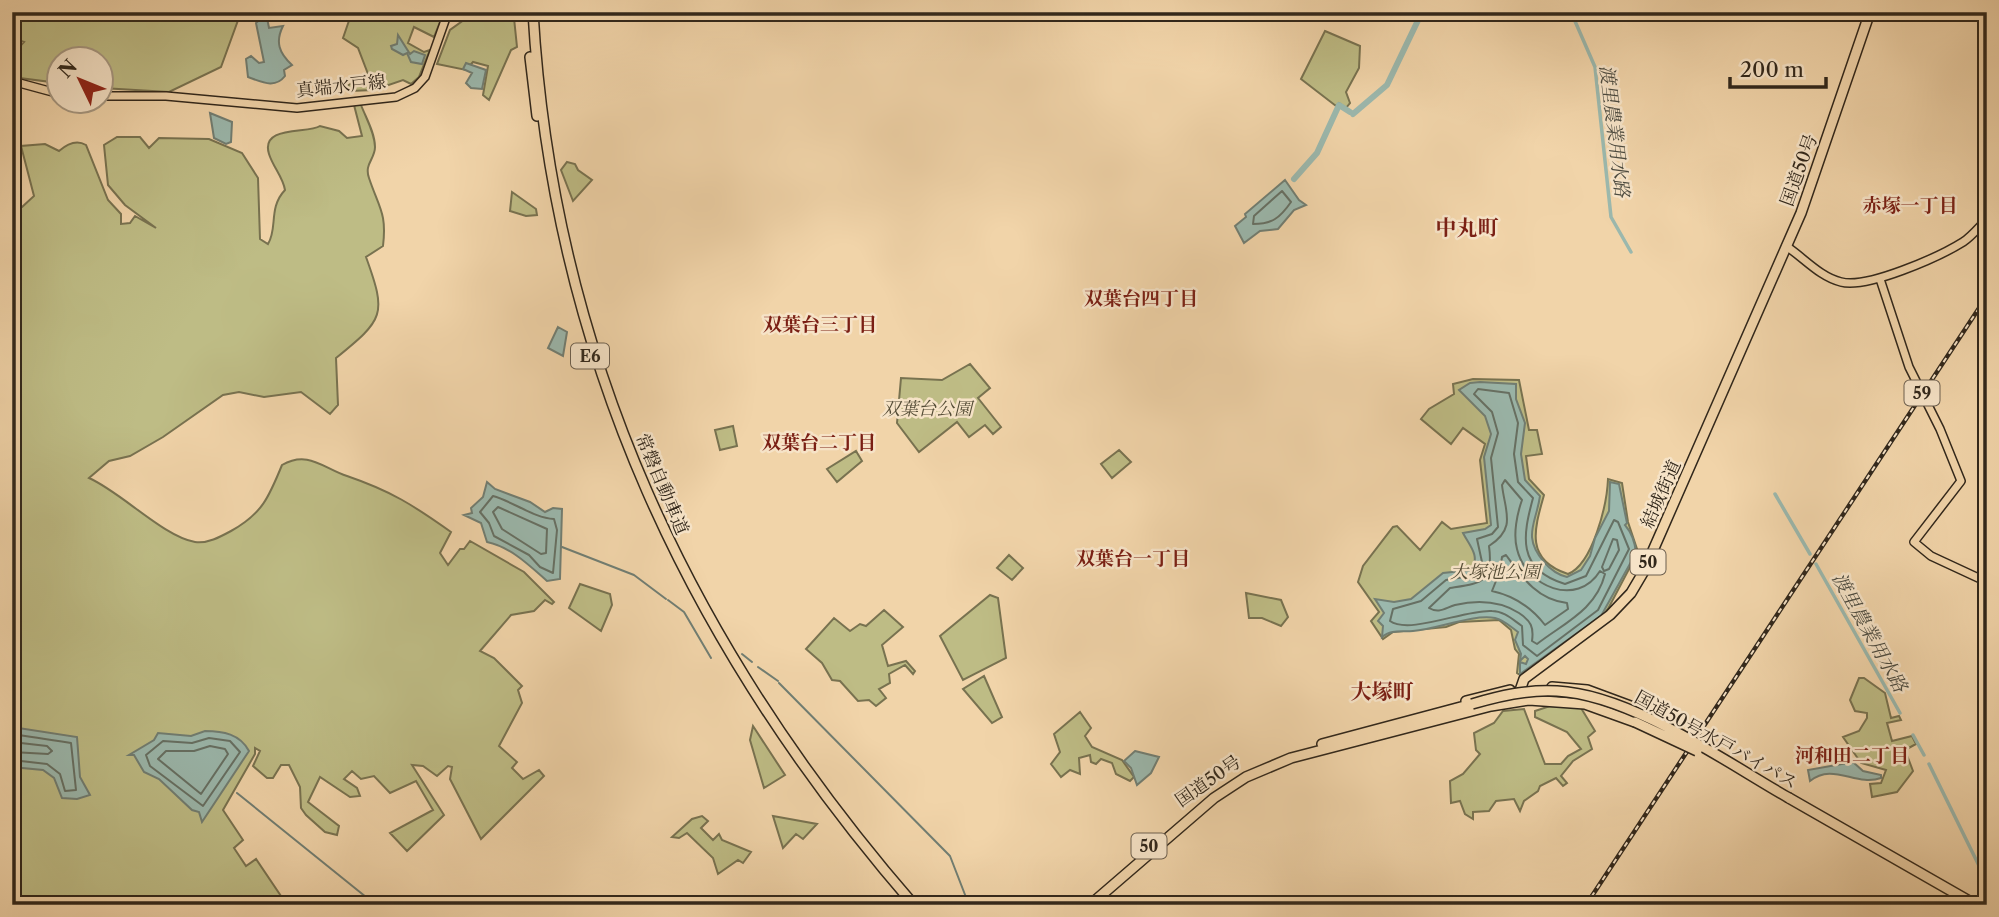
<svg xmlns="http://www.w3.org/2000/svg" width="1999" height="917" font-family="'Libre Caslon Text','Noto Serif JP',serif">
	<rect width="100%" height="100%" fill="#f1d4a9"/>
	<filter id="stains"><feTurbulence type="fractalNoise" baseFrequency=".00286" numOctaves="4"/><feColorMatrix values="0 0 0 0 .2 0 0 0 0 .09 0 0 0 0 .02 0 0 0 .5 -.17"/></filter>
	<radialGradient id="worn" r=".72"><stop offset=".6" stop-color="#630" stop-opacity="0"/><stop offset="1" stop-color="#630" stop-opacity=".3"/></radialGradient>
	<!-- green -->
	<path fill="#bebc85" stroke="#787250" stroke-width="2" d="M12,12H241L221,67L169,92L102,88V60H60L59,83L12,77V55L24,42L12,38Z
		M352,12H444L434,37L414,27L408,43L424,52L430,50L419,77L411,84L403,80L374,90L350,91L347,86L368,74L358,48L343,38Z
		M475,12H504L514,18L517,47L511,50L489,100L483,95L488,66L473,62L466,70L437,64L450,30Z
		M1325,31L1360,46L1359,68L1346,92L1350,103L1346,108L1339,103L1336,106L1301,79Z
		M354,105H361C366,118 375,133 375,147C375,159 364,164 369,178C379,208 387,213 383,246L366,257C387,315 384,319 336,358L338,405L330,414L301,392L264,397L239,392L223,395L163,437L130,456L109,461L89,478C121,492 164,537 195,542C207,544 220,537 231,531C262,514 269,497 282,465C308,450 323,468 347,476C391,491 413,505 451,532L440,553L448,565L460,549H464L470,541L524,572L554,602L552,604L545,600L534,611L511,615L480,651L494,658L522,686L518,690L522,703L499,746L517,762L512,768L523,779L539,770L544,776L481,839L450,779L452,767L448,766L437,776L423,766L412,765L444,815L407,851L390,833L433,810L416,781L390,793L374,776L361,779L352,771L344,779L357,788L360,796L350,797L320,777L308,802L339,826L337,835L325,832L306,815L301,808L300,787L289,765H281L273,778H267L253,766L260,751L255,748V754L223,810L243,840L234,848L246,866L256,859L287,905H12V317L16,318L12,312V209L22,207L34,196L21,146L45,144L59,151C67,144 76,139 86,145L108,200L121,214V224L130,223L135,216L156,228L125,205L108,185L104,145L117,137H140L149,148L159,138L209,139L242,153L258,178L260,239L268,244C278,228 268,208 285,190C283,177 273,167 269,154C260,125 308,134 320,126L339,131L347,138L362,136Z
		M567,162L575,164L578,170L592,180L573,201L561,170Z
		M512,192L536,209L537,215L526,216L510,211Z
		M970,364L990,388L978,398L1001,427L993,434L985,425L969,437L957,422L919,452L897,423L901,378L942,380Z
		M1473,379L1519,380L1529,430H1537L1542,454L1526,456L1529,479L1544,495C1534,530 1525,560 1568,574C1593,564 1607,504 1608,479L1622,483L1628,522L1638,552L1608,609L1597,622L1520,675L1517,673L1519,654L1515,649L1511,630L1499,620L1459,622L1446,627L1393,632L1383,639L1371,621L1379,612L1358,582L1363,566L1393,527L1397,526L1420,550L1442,522L1451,529L1487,523L1480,460L1485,444L1463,428L1451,444L1421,419L1429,409L1454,394L1453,384Z
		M733,426L737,446L720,450L715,430Z
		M1119,450L1131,462L1112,478L1101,464Z
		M856,451L862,461L837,482L827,469Z
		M1009,555L1023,568L1012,580L997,568Z
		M580,584L610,594L612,605L601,631L569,608Z
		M1246,593L1281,600L1288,617L1281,626L1262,618H1249Z
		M990,595L998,598L1006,658L963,680L940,636Z
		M884,610L903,627L882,645L888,666L906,661L915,671L913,674L905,665L889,674L890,683L879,689L886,698L876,706L869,700L858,701L840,681L832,680L822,663L806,649L834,618L850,631L860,624L866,626Z
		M984,676L1002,717L992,723L963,689Z
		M1859,678H1864L1885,693L1891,718L1899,716L1901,720L1887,723L1892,741L1912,736L1916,744L1905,750L1913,771L1897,792L1872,797L1870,784L1881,783L1886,770L1861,763L1843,737L1859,731L1867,718V713L1855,711L1850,700Z
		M1550,706L1581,708L1595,731L1588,737L1592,749L1573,761L1561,776L1567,783L1563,786L1556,778L1540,786L1538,791L1524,801L1520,811L1514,799L1496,801L1489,811L1473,812V819L1465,814L1460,801L1451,803L1450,781L1463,774L1480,754L1476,750L1474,733L1494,723L1503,711L1524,709L1545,764H1561L1568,756L1581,749L1567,732L1535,717V711Z
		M1080,712L1091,728L1085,736L1092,747L1122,760L1134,777L1130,781L1116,774L1112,763L1101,759L1096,764L1091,762L1090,755L1079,758L1080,774L1070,770L1061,777L1051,764L1060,752L1054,734Z
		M753,726L785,775L764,788L750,740Z
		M702,816L708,821L701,828L713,840L719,834L722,840L751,852L743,863L738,860L718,874L713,858L687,833L679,838L672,837L692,819Z
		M773,816L817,824L803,839L796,834L783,848Z"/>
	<!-- water -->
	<path fill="#9bb8ad" stroke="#717e73" stroke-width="2" d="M266,13L269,28L283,26C275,42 279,53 292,65L284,70L285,76C275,89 262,82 248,77L246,59L251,56L259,63L264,62L256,23Z
		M398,35L410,54L414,51L425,55L422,64L411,62L407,53L403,55L392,49L391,46L397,44Z
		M466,63L486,70L482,89L471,88L466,83L472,73L463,69Z
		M210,113L232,122L231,142L226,144L214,138Z
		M1285,180L1299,200L1306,205L1294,210L1278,229L1260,231L1244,243L1235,226L1246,217L1245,214Z
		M558,327L567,332L563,356L548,348Z
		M1480,382L1516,384V399L1525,423L1521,454L1525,480L1540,496C1536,524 1522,536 1544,562C1551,570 1558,575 1567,577L1581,570L1590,556L1595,538L1609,511L1610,482L1619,484L1627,523L1625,525C1631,532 1635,541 1636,553L1601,616L1520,674V662L1526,664L1528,659L1525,656L1520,661L1521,654L1515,640L1518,632C1511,627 1504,620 1495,618C1472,614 1438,629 1413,631C1402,632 1391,629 1382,637L1383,626L1378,621L1384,613L1375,599L1394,602L1411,599L1443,573L1471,570C1481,556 1469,545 1463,533L1485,529L1491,525L1484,457L1491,434L1485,416L1459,390L1470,383Z
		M487,482L495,489L530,502L545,512L553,508L562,509L560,579L547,581C530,566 511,547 487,542L481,523L464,515L472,513L471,508L483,497Z
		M12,727L77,737L80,777L90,795L77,799L62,798L54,778L43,770L12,767Z
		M205,731C223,731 240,734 249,751L202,822L199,812L192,810L159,779L144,772L134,755H129L154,740L158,733L191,736Z
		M1135,751L1159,757L1151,773L1137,785L1131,768L1124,761Z
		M1853,762L1863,771L1881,775V778C1856,787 1833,762 1810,781L1808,770Z"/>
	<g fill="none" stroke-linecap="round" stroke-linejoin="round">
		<!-- shore -->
		<path stroke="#667064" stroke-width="2" d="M1282,191L1291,202C1280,218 1272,224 1253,224L1254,216Z
			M1478,389L1509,393L1518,423L1514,454L1518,482L1533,498C1523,535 1516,569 1565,584L1586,576L1614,520L1618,522L1629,549L1598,610L1537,656L1523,645L1522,626C1513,620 1504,611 1492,611C1466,609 1410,635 1390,621L1393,609L1421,601L1446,580L1476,575L1482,562L1477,539L1492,534L1498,527L1491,458L1498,433L1492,412L1474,394Z
			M1505,480L1522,500C1517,514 1513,534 1517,549C1526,587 1577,608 1600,571L1605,574C1596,610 1564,623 1537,644L1532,641C1534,627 1531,621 1519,613C1500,601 1477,600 1455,605C1445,608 1439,614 1429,608L1450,588C1481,583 1494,583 1489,546C1517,528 1505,512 1502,485Z
			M493,496C514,502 534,518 554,519L557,530L553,573L540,567L529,555L494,536L489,523L480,512Z
			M498,507L547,529L546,553L541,554L502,529L493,512Z
			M1613,539L1617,540L1619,550L1609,569L1604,571L1602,567Z
			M1506,555C1522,577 1537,600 1567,603L1568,609L1545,625C1531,607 1515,596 1492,591L1500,571L1502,557Z
			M12,734C33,737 52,740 71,743L76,790L65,791L60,774L47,764L12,760
			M209,738L230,741L240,752L203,806L150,766L146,755L163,741L192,743Z
			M12,742L47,746L52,751L48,754L12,752
			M210,746L225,749L228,754L201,794L158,759L166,751H194Z"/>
		<!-- stream -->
		<path stroke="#717e73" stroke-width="2" d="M562,547L634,575L666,599
			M668,600L684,612L711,658
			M742,654L752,662
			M758,667L778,681
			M779,683L950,856L969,905
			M237,793L366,897
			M368,898L376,905"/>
		<!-- canal -->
		<path stroke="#9bb8ad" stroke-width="3.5" d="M1571,12L1595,67L1611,217L1631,252
			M1775,494L1810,554
			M1816,564L1900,713
			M1913,735L1924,755
			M1929,764L1987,882"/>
		<!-- river -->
		<path stroke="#9bb8ad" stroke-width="6" d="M1353,114L1387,85L1422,12
			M1294,179L1317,153L1339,105L1350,112"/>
		<defs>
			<path id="major" d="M12,81L60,94
				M102,96H166L297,108L396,97L415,88L425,77L448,12
				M1786,246C1804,258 1820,277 1841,282C1867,289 1939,257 1963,242C1972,236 1979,227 1987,219
				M1880,279L1909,367L1940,429L1961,481L1914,542L1931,556L1987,582"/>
			<path id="highway" d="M533,12C553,357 690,647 914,905
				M530,57L537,116
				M1552,687L1587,690L1641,710
				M1466,701L1510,690
				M1516,702L1524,679L1610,615L1631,593L1644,571L1801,213L1870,12
				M1322,744L1472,704
				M1789,798L1976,905
				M1090,905L1214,798L1246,777L1291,758L1491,706L1529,700L1585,704L1635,722"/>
		</defs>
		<!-- major casing -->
		<use href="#major" stroke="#31271b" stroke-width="10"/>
		<!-- highway casing -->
		<use href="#highway" stroke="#31271b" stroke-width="12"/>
		<!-- major -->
		<use href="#major" stroke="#f1d4a9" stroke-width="7"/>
		<!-- highway -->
		<use href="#highway" stroke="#f1d4a9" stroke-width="9"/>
		<defs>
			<path id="rail" d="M1586,905L1987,296"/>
		</defs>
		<!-- rail casing -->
		<use href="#rail" stroke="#31271b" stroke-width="4.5"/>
		<!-- rail -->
		<use href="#rail" stroke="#f6e3c7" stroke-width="2" stroke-dasharray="5" stroke-linecap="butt"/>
		<defs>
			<path id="highway-bridge" d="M1472,704C1499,696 1528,689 1557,691C1632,695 1724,761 1789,798
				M1635,722L1697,751"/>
		</defs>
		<!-- highway-bridge casing -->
		<use href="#highway-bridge" stroke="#31271b" stroke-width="12" stroke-linecap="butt"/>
		<!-- highway-bridge -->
		<use href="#highway-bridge" stroke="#f1d4a9" stroke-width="9"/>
	</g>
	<g text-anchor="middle" stroke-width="5" stroke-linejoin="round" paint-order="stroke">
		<!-- shield labels -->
		<g fill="#f6e3c7" stroke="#6c5f4f" stroke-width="2">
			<rect x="571" y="343.5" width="38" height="25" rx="5"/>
			<rect x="1904.5" y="380.5" width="35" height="25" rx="5"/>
			<rect x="1630.5" y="549.5" width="35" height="25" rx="5"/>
			<rect x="1131.5" y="833.5" width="35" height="25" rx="5"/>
		</g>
		<g font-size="16" font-weight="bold" fill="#31271b">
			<text x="590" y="362">E6</text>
			<text x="1922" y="399">59</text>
			<text x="1648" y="568">50</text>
			<text x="1149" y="852">50</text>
		</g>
		<!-- street labels -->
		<g font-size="18" fill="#31271b" stroke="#f6e3c7">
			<text transform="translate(341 86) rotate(-6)" y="6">真端水戸線</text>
			<text transform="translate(1799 170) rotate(-70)" y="6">国道50号</text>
			<text transform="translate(662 484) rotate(67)" y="6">常磐自動車道</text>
			<text transform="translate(1661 494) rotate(-66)" y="6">結城街道</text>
			<text transform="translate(1716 740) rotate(29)" y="6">国道50号水戸バイパス</text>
			<text transform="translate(1208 781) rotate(-35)" y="6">国道50号</text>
		</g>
		<!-- park labels -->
		<g font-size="18" font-style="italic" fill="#544c36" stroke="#f6e3c7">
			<text x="927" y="415">双葉台公園</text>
			<text x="1495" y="578">大塚池公園</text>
		</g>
		<!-- water labels -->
		<g font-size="19" font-style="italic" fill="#4c4b40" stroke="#f6e3c7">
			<text transform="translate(1615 131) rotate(83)" y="7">渡里農業用水路</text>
			<text transform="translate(1870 632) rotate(61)" y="7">渡里農業用水路</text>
		</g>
		<!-- neighbourhood labels -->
		<g font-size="19" font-weight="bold" fill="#7a1f14" stroke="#f6e3c7">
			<text x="1910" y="212">赤塚一丁目</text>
			<text x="1141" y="305">双葉台四丁目</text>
			<text x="820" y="331">双葉台三丁目</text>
			<text x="819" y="449">双葉台二丁目</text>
			<text x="1133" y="565">双葉台一丁目</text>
			<text x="1852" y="762">河和田二丁目</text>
		</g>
		<!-- quarter labels -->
		<g font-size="21" font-weight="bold" fill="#7a1f14" stroke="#f6e3c7">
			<text x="1467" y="235">中丸町</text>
			<text x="1382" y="699">大塚町</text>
		</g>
	</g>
	<!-- margin -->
	<rect width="1999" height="917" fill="none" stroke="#f1d4a9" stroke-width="42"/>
	<rect x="14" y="14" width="1971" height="889" fill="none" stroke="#31271b" stroke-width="3.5"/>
	<rect x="21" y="21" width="1957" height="875" fill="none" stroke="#31271b" stroke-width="2"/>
	<!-- north arrow -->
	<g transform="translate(80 80) rotate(313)"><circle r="33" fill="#f6e3c7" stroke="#a79882" stroke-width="2"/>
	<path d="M0-5L12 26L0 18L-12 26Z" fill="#8f2418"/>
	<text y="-10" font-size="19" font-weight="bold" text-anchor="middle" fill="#31271b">N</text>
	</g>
	<!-- scale -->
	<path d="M1730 77v10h96v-10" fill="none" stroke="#31271b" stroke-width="3.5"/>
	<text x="1740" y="77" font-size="21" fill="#31271b" stroke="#f6e3c7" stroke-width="5" paint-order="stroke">200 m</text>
	<rect width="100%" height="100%" filter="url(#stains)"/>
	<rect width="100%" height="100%" fill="url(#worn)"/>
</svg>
